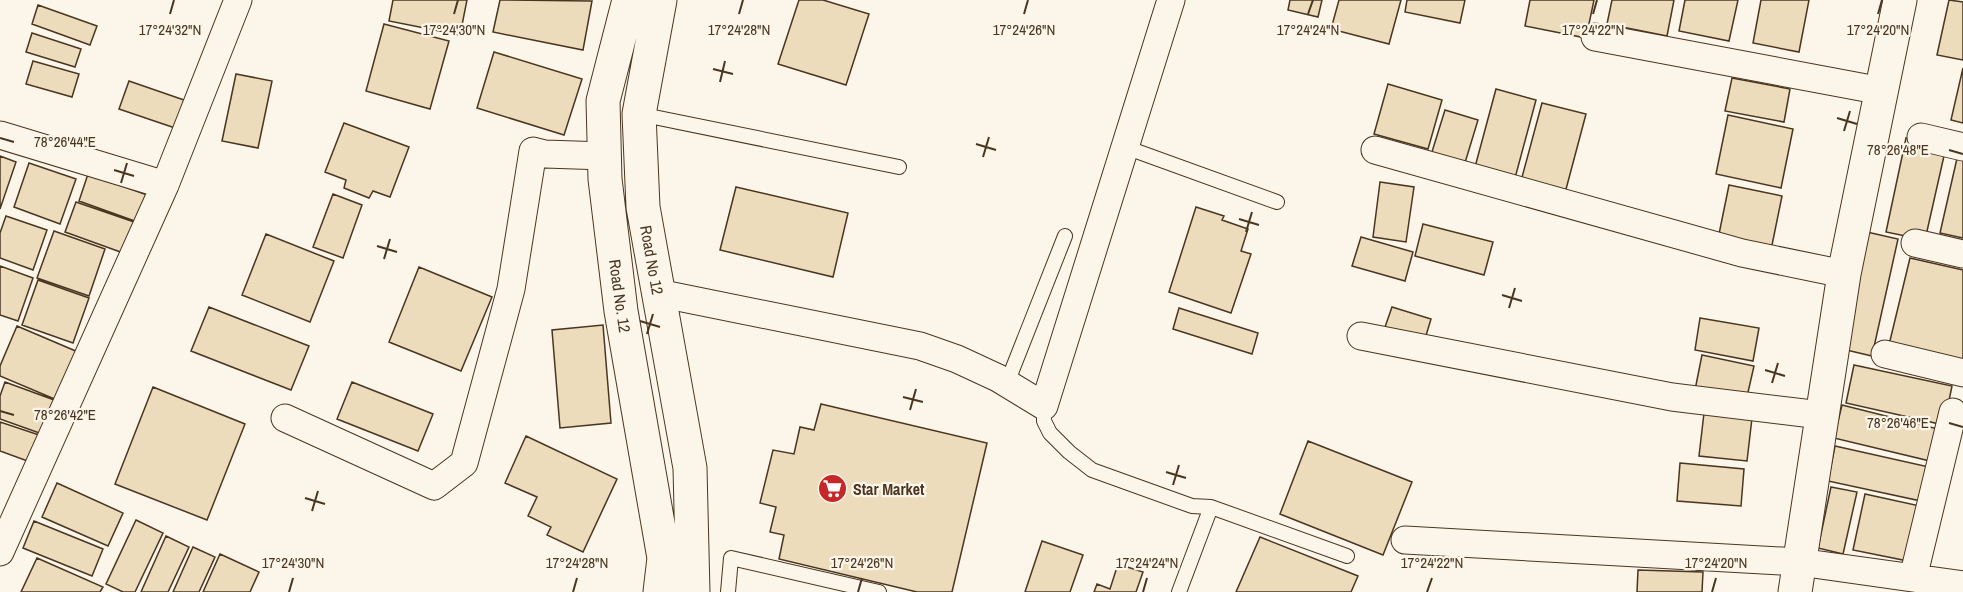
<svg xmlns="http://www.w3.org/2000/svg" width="1963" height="592" font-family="'Archivo Narrow',sans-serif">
	<rect width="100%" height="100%" fill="#fbf6e9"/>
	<!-- building -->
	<path fill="#ecdcbc" stroke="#4a3520" stroke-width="1.5" d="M393,0H467L460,35L389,21Z
		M500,0L592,1L583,50L493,32Z
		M799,0H823L869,14L846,85L778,64Z
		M1290,0H1322L1318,17L1288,10Z
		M1339,0H1401L1389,44L1331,29Z
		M1407,0H1465L1460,23L1405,12Z
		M1530,0H1594L1586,38L1525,26Z
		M1612,0H1674L1667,36L1607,24Z
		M1685,0H1738L1729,41L1679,31Z
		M1761,0H1809L1799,52L1753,43Z
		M1949,0L1963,2V60L1937,55Z
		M38,5L97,26L90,45L32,24Z
		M384,24L449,41L430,109L366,91Z
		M32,33L81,49L75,67L26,52Z
		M494,52L582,79L564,135L477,108Z
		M33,61L79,74L72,97L26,84Z
		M1963,68V123L1951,120Z
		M236,74L272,81L258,148L222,141Z
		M1732,78L1790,89L1784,122L1725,111Z
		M129,81L184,100L175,128L119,109Z
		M1388,84L1442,100L1428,149L1374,134Z
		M1496,89L1536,100L1515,178L1475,167Z
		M1542,103L1586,114L1565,193L1521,181Z
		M1445,110L1478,120L1464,166L1431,155Z
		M1728,115L1793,129L1781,188L1716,174Z
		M344,123L409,147L390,197L373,191L369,198L344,188L346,180L325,172Z
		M1906,138L1946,147L1925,240L1886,232Z
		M1958,154L1963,155V238L1940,233Z
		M0,156L16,162L0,209Z
		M29,163L76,179L60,224L14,207Z
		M88,174L153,197L143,224L79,201Z
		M1380,182L1414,187L1406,242L1373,237Z
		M1729,185L1782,196L1771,250L1718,239Z
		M736,187L848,213L833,277L720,250Z
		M333,194L362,205L343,258L313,247Z
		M76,202L137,223L126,254L65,232Z
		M1196,207L1224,216L1222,220L1248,229L1241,251L1251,254L1231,313L1169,292Z
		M6,216L47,230L33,270L0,258V233Z
		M1423,224L1493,242L1484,275L1415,256Z
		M54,231L105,249L89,296L37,278Z
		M1867,232L1898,239L1872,356L1842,349Z
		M266,234L334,261L310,322L242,295Z
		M1361,237L1413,252L1405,281L1352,266Z
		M1910,258L1963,270V367L1888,349Z
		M0,266L33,278L18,321L0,315Z
		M419,267L492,297L461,371L389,342Z
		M38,280L89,298L73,343L22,325Z
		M209,307L309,346L291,390L191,351Z
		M1392,307L1431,319L1424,342L1384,330Z
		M1179,308L1258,333L1252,354L1173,329Z
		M1700,318L1759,328L1753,361L1695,350Z
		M603,325L611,423L560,428L552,330Z
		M17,326L85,355L64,403L0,376V366Z
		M1702,355L1754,366L1746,401L1695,390Z
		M1854,365L1952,386L1944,425L1846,403Z
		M5,382L57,401L45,435L0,419V396Z
		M352,382L433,414L418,451L337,419Z
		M153,387L245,424L207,520L115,484Z
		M821,404L987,443L952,592H917L779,559L784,535L770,532L776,507L760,503L773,450L794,454L800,427L814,430Z
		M1842,405L1938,429L1930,461L1834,438Z
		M1704,413L1752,418L1747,461L1699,456Z
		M0,422L42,436L33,463L0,451Z
		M526,436L617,479L583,552L547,535L551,527L528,516L537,497L505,483Z
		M1308,441L1412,482L1383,555L1280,514Z
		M1835,446L1929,467L1921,501L1828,481Z
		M1680,463L1744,469L1741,506L1677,501Z
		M57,483L123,513L108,546L42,517Z
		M1831,487L1857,492L1843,554L1818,548Z
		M1865,494L1920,506L1908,561L1853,550Z
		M136,520L163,533L135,592H123L106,584Z
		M34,521L103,549L92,576L23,548Z
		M166,536L189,547L168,592H141Z
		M1260,537L1358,576L1351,592H1236Z
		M1042,541L1083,555L1070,592H1025Z
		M193,547L215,557L199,592H173Z
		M220,554L259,572L250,592H203Z
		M37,558L103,587L100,592H21Z
		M1118,564L1143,572L1136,592H1094L1097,584L1110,589Z
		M1638,570L1703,572L1702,592H1637Z"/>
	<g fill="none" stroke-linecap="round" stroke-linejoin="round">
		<defs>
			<path id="lane" d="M639,114L899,167
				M1125,147L1277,202
				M1007,383L1065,236
				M1044,406V421L1050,433L1069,452L1092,470L1192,506L1211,507L1347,556
				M728,592L731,558L879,592
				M1179,592L1211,507"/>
			<path id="street" d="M1595,37L1882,91
				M0,135L165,185
				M1921,137L1963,147
				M1375,150L1742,253L1844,274
				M1915,243L1963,254
				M658,293L920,346L957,359L998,378L1044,406L1171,0
				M1361,336L1672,397L1821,415
				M1885,354L1963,373
				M285,418L434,486L464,463L511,289L533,151L545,154L605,156
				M1405,540L1799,562L1963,585
				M0,552L165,185L238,0
				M1913,578L1953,412"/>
			<path id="secondary" d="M629,0L603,101L605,179L621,311L664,558L660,592
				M660,0L639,114L643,207L690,468L693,592
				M1795,592L1844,274L1900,0"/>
		</defs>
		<!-- lane casing -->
		<use href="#lane" stroke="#4a3520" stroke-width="16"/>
		<!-- street casing -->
		<use href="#street" stroke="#4a3520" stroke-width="29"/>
		<!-- secondary casing -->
		<use href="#secondary" stroke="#4a3520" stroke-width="35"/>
		<!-- lane -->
		<use href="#lane" stroke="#fbf6e9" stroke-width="14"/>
		<!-- street -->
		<use href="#street" stroke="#fbf6e9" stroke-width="27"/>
		<!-- secondary -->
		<use href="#secondary" stroke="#fbf6e9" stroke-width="33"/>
	</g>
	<!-- ticks -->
	<path fill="none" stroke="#4a3520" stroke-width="2" d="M170,14L174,0M454,14L458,0M739,14L743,0M1024,14L1028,0M1308,14L1313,0M1593,14L1597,0M1878,14L1882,0M713,69L733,74M720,82L725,61M1837,118L1857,124M1844,131L1850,111M0,138L14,142M976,144L996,150M1949,150L1963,154M983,157L989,137M114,170L134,176M121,183L127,163M1239,219L1259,225M1246,232L1252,212M377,246L397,252M384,259L390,239M1502,295L1522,301M1509,308L1515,288M640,321L660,327M647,334L653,314M1765,370L1785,376M1772,383L1778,363M903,397L923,402M910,410L916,389M0,411L14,415M1949,423L1963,427M1166,472L1186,478M1173,485L1179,465M305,498L325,504M312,511L318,491M289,592L293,578M573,592L577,578M858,592L862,578M1143,592L1147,578M1427,592L1432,578M1712,592L1716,578"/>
	<!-- icons -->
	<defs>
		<symbol id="supermarket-disc" viewBox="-11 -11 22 22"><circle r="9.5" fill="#c62828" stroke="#fbf6e9"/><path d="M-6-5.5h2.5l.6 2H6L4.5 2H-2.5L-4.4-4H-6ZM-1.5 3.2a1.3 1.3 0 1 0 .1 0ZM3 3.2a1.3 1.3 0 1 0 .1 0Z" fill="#fff"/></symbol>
	</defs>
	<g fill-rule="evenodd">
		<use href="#supermarket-disc" x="816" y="472" width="33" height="33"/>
	</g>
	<g text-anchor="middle" stroke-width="4.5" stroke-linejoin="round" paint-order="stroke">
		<!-- street labels -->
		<g font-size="16" fill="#4a3520" stroke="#fbf6e9">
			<text transform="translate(652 260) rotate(80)" y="6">Road No 12</text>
			<text transform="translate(620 296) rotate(82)" y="6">Road No. 12</text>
		</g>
		<!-- poi labels -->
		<g font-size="16" font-weight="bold" fill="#4a3520" stroke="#fbf6e9" text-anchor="start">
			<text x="853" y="495">Star Market</text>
		</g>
	</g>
	<g font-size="15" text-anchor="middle" fill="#4a3520" stroke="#fbf6e9" stroke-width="4.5" stroke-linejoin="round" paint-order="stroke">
		<text x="170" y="35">17°24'32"N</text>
		<text x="454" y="35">17°24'30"N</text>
		<text x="739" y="35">17°24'28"N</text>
		<text x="1024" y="35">17°24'26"N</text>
		<text x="1308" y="35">17°24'24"N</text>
		<text x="1593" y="35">17°24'22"N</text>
		<text x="1878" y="35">17°24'20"N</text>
		<text x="65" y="147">78°26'44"E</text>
		<text x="1898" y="155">78°26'48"E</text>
		<text x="65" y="420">78°26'42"E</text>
		<text x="1898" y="428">78°26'46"E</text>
		<text x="293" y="568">17°24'30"N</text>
		<text x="577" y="568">17°24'28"N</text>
		<text x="862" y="568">17°24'26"N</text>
		<text x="1147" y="568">17°24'24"N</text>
		<text x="1432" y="568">17°24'22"N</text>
		<text x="1716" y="568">17°24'20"N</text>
	</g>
</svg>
